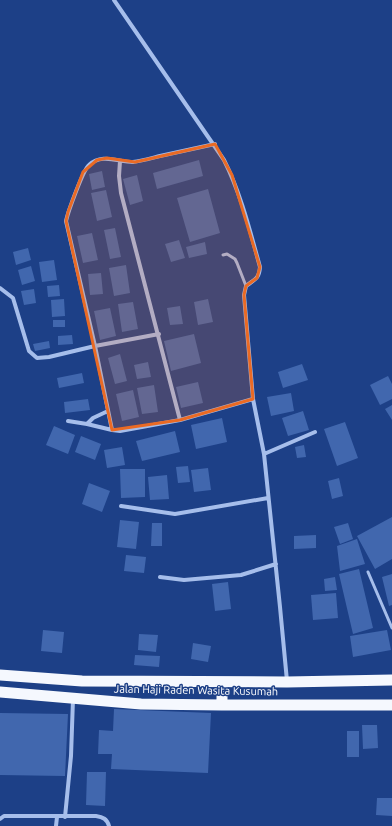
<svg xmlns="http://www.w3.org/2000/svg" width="392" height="826" font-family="Ubuntu,sans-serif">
	<rect width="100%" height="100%" fill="#1d4087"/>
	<!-- building -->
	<path fill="#4167ae" d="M199,160L203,176L157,189L153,173Z
		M102,171L105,187L92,190L89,174Z
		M137,175L143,201L130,205L123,179Z
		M208,189L220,233L190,242L177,198Z
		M106,190L112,217L97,221L91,193Z
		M115,228L121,257L110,259L104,230Z
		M92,233L98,260L83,263L77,236Z
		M179,240L185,258L171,262L165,244Z
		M205,242L207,254L189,258L186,247Z
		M28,248L31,260L16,265L13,252Z
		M54,260L57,280L42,282L39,262Z
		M126,265L130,293L114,296L109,268Z
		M31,266L35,281L22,285L18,270Z
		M101,273L103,294L90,295L88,274Z
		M59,285L60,296L48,297L47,286Z
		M34,289L36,303L24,305L21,291Z
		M64,299L65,316L52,317L51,300Z
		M208,299L213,322L198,325L194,302Z
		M133,302L138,329L122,332L118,304Z
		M180,306L183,324L170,325L167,308Z
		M110,308L116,336L100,340L94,311Z
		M53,320H65V327H53Z
		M194,334L201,363L171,371L164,341Z
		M72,335L73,344L58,345V336Z
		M49,341L50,348L35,351L33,344Z
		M120,354L127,381L115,384L108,358Z
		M148,362L151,377L137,379L134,365Z
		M302,364L308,380L283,388L278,372Z
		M82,373L84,383L59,388L57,378Z
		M388,376L392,384V399L380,405L370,385Z
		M198,382L203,403L181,408L176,387Z
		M154,385L158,412L142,414L137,388Z
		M133,390L139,417L122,421L116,394Z
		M291,393L294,411L271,416L267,397Z
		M88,399L90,410L65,413L64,402Z
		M392,405V420L385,409Z
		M303,411L309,430L288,436L282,418Z
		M222,418L227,442L196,449L191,425Z
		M345,422L358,458L337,466L324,429Z
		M54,426L75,435L68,454L46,445Z
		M175,431L180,452L142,461L136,441Z
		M81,436L101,444L95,460L75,452Z
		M304,445L306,457L297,458L295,447Z
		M122,447L125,465L107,468L104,450Z
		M188,466L190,482L178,483L176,467Z
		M208,468L211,490L194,492L191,470Z
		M120,469H145V497L121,498Z
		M167,475L169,499L150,500L148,477Z
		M339,478L343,496L332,499L328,481Z
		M89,483L110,491L102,512L82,504Z
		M392,517V559L375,569L357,536Z
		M120,520L139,522L136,549L117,547Z
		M152,523H162V546H151Z
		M348,523L353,539L340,544L334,527Z
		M316,535V548L294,549V536Z
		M357,539L365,564L340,571L337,546Z
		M126,555L146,557L144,573L124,571Z
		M359,569L373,628L353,634L339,574Z
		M392,574V605L389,606L382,577Z
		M335,577L337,590L325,591L324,579Z
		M228,582L231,609L215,611L212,584Z
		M336,593L338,618L313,620L311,595Z
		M43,630L64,632L62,653L41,651Z
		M387,630L391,650L353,657L350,636Z
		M139,634L158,635L156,652L138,650Z
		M193,643L211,646L208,662L191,659Z
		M135,655L160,656L159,667L134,665Z
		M114,709L211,713L208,773L111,769L112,754H98L99,730L113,731Z
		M0,713L68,714L65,776L0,775Z
		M362,725H377L378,748L363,749Z
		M347,731H359V757H347Z
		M87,772H106L105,806L86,805Z
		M377,798H392V816L376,815Z"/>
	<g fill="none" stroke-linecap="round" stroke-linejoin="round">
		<!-- service -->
		<path stroke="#a6beeb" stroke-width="3" d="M223,255L227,254L235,259L237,263L246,286
			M368,572L392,628"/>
		<!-- minor -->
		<path stroke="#a6beeb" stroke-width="4" d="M114,0L224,160C241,194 250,231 260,267C259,279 255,279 246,286L244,295L253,399L264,454L280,607L287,681
			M215,144C197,148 178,152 160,156C152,158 142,161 133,162C118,162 102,153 89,165C83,170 68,212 66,221L95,346L112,430L120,431L180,420L253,399
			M120,161L119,176L121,193L180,420
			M0,288L13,298L29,351L37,358L49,357L95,346L159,334
			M108,411L93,418L87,424L112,430
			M68,421L87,424
			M264,454L315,432
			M121,506L175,514L268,498
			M160,577L184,580L241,575L276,564
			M65,817L71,756L73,699
			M0,819L4,816H96C103,817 107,819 109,826
			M56,826L57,817"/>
		<!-- trunk -->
		<path stroke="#f5f8fe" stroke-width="11" d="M0,675L82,681L287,682L392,680
			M222,682V705
			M0,692L141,704L222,705H392"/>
	</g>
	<!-- marked area -->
	<path fill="#ea6a24" fill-opacity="0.2" stroke="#ea6a24" stroke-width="3" stroke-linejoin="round" d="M215,144L232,175L260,267L257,278L246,286L244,295L253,399L180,420L112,430L66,221L68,212L83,172L97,160L107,158L135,162Z"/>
	<g text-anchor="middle" stroke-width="3" stroke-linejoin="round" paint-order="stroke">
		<!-- street labels -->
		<g font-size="11" fill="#fff" stroke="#1d4087">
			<text transform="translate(196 690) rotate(1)" y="4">Jalan Haji Raden Wasita Kusumah</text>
		</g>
	</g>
</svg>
